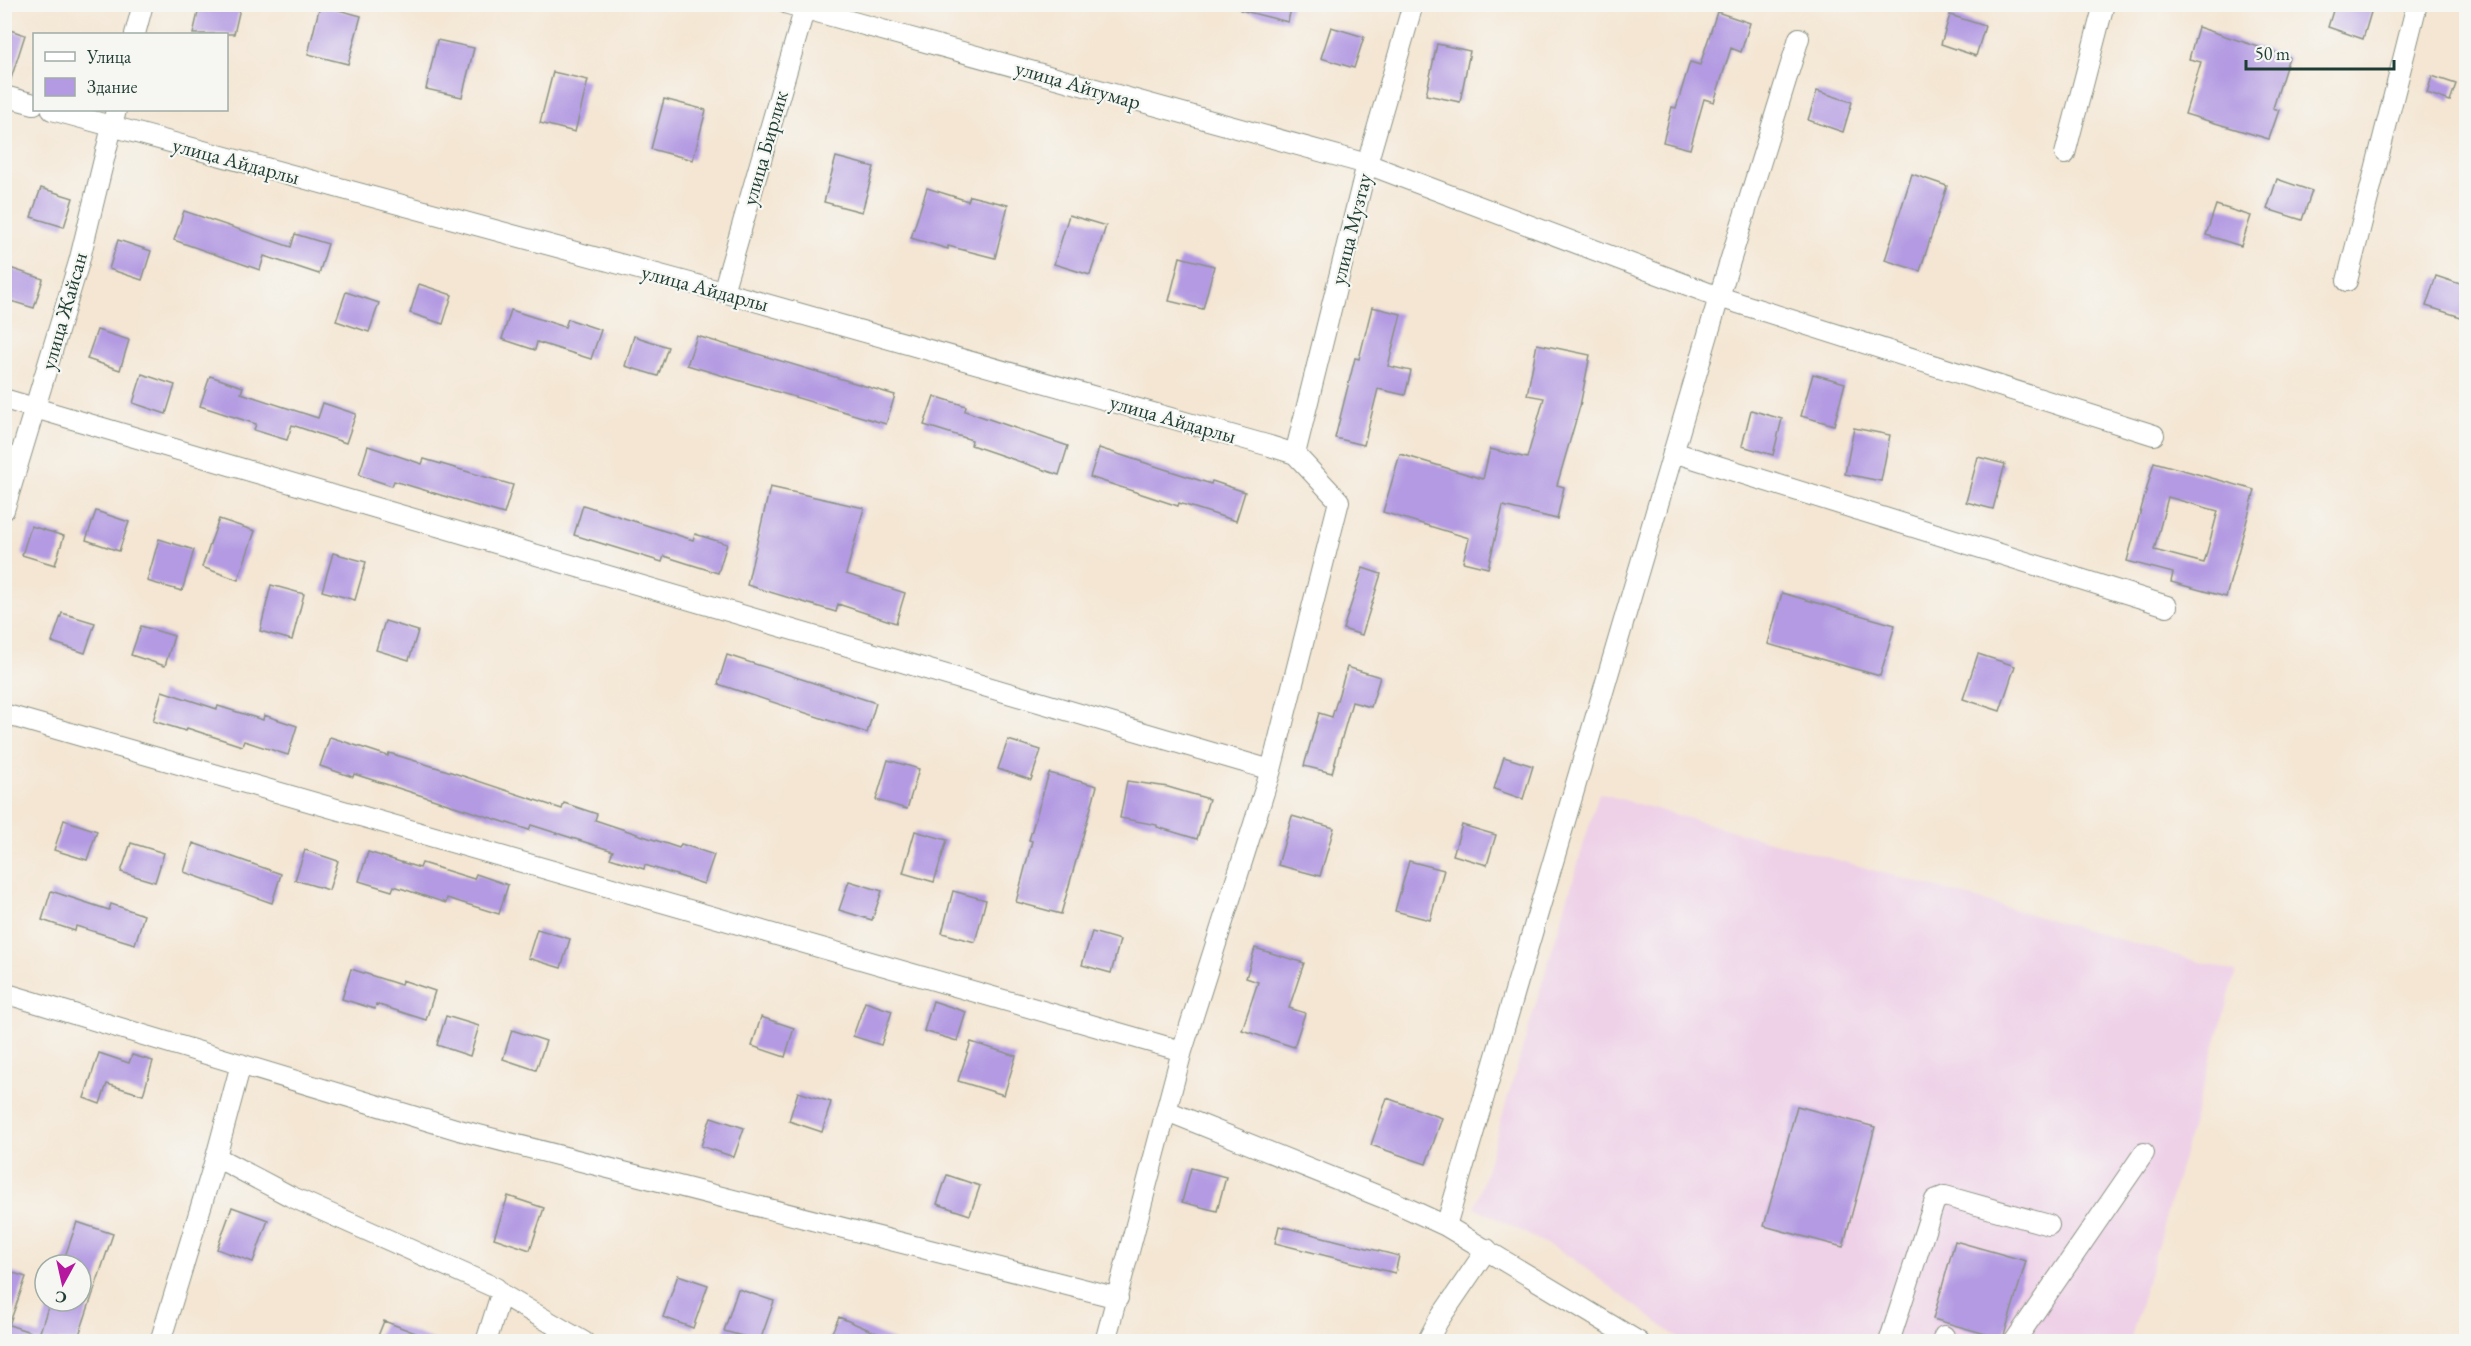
<svg xmlns="http://www.w3.org/2000/svg" width="2471" height="1346" font-family="'EB Garamond',serif">
	<rect width="100%" height="100%" fill="#f6f6f2"/>
	<filter id="ink" filterUnits="userSpaceOnUse"><feTurbulence type="fractalNoise" baseFrequency=".0167" numOctaves="2"/><feDisplacementMap in="SourceGraphic" scale="12" xChannelSelector="R" yChannelSelector="G"/><feConvolveMatrix kernelMatrix="1 2 1 2 8 2 1 2 1" color-interpolation-filters="sRGB"/></filter>
	<filter id="wash" filterUnits="userSpaceOnUse"><feTurbulence type="fractalNoise" baseFrequency=".008" numOctaves="4" result="noise"/><feDisplacementMap in="SourceGraphic" scale="24" xChannelSelector="R" yChannelSelector="G"/><feGaussianBlur stdDeviation="1.35" result="paint"/><feColorMatrix in="noise" values="0 0 0 0 0 0 0 0 0 0 0 0 0 0 0 0 0 1.4 0 .05"/><feComposite in="paint" operator="in"/></filter>
	<g filter="url(#wash)">
		<rect width="100%" height="100%" fill="#f4e6d3"/>
		<!-- built -->
		<path fill="#eed0e7" d="M1599,793L2236,972L2130,1341H1682L1569,1256L1475,1207Z"/>
		<g id="blocks">
			<!-- building -->
			<path fill="#b39ae2" fill-rule="evenodd" d="M200,4H241L234,34H193Z
				M1241,4H1292L1288,22L1240,10Z
				M2335,4H2359L2372,9L2363,39L2328,27Z
				M320,5L361,16L348,64L308,54Z
				M1717,12L1750,23L1741,52L1731,48L1714,102L1704,99L1690,149L1663,142L1672,107L1676,108L1690,62L1700,65Z
				M1950,15L1985,26L1976,56L1941,44Z
				M1331,27L1364,37L1354,68L1321,58Z
				M2198,27L2289,57L2273,108L2279,110L2269,139L2185,114L2201,62L2189,59Z
				M4,28L25,35L9,85L4,84Z
				M437,40L474,48L462,97L426,89Z
				M1437,44L1470,51L1460,102L1426,95Z
				M553,72L588,80L575,132L540,123Z
				M2432,76L2456,84L2450,101L2427,93Z
				M1817,91L1852,102L1843,132L1808,120Z
				M664,99L706,110L693,160L651,149Z
				M836,157L874,167L862,212L824,202Z
				M1912,174L1947,186L1920,271L1885,260Z
				M2277,179L2312,191L2302,220L2267,209Z
				M41,188L73,198L64,227L31,217Z
				M927,188L968,201L970,196L1008,205L995,258L948,246V249L911,238Z
				M2216,205L2251,216L2241,246L2206,235Z
				M184,211L291,247L295,234L328,244L319,274L264,256L260,270L174,240Z
				M1069,215L1106,226L1090,275L1054,264Z
				M118,240L151,251L142,280L109,269Z
				M1180,257L1214,266L1203,309L1169,301Z
				M10,268L43,279L34,308L4,299V285Z
				M2436,276L2466,286V301L2461,317L2426,306Z
				M419,284L452,295L443,324L410,313Z
				M346,292L379,303L369,332L336,321Z
				M1372,307L1401,314L1388,366L1411,371L1405,395L1378,389L1364,445L1335,438L1355,358L1359,359Z
				M511,310L565,327L568,319L601,330L591,359L537,342L535,350L502,339Z
				M97,330L129,340L120,370L87,359Z
				M634,336L668,347L658,376L625,366Z
				M697,336L895,395L886,424L687,365Z
				M1537,344L1590,355L1580,406L1557,485L1564,487L1557,519L1503,506L1488,568L1463,562L1469,538L1383,512L1400,454L1483,479L1490,449L1527,458L1544,398L1527,395Z
				M142,374L175,385L166,414L133,403Z
				M1813,374L1845,383L1834,425L1801,416Z
				M210,376L243,387L241,393L318,418L323,403L356,414L346,443L292,425L287,440L254,430L256,424L200,406Z
				M934,396L966,406L965,411L1068,446L1059,475L971,445L972,440L924,425Z
				M1751,410L1782,419L1773,455L1742,446Z
				M1854,428L1890,435L1881,481L1845,474Z
				M368,446L422,464L424,459L513,485L504,514L394,481L392,486L359,475Z
				M1099,448L1211,484L1212,481L1245,492L1236,521L1179,503L1178,506L1090,477Z
				M1978,457L2005,464L1993,509L1966,502Z
				M2154,462L2255,490L2226,597L2171,582L2173,573L2127,561ZM2168,497L2218,511L2204,563L2154,550Z
				M770,487L864,508L846,574L905,593L896,623L838,604L836,612L747,585Z
				M583,505L693,540L695,534L727,544L718,573L664,556L662,562L574,535Z
				M96,511L129,522L119,551L86,540Z
				M219,519L255,531L238,580L202,567Z
				M31,526L64,536L55,565L22,555Z
				M159,539L194,550L182,591L147,581Z
				M333,553L366,562L355,600L322,591Z
				M1363,568L1381,574L1362,635L1343,629Z
				M271,585L304,594L292,640L260,631Z
				M1782,593L1895,625L1880,676L1768,644Z
				M62,613L95,623L85,653L52,642Z
				M385,621L418,631L409,660L376,650Z
				M141,626L174,636L165,666L131,655Z
				M1978,654L2015,666L2000,711L1963,699Z
				M727,655L876,703L867,733L718,684Z
				M1347,667L1380,677L1371,707L1352,702L1332,773L1304,766L1319,713L1332,717Z
				M162,691L217,709L218,706L263,720L264,715L297,726L288,755L244,741L242,746L187,728L186,731L153,721Z
				M330,737L388,756L389,753L445,770L562,809L564,803L597,814L595,820L679,848L681,844L714,855L704,884L645,865L644,869L610,858L613,851L531,825L529,830L354,774L353,777L320,766Z
				M1008,740L1041,750L1031,780L998,769Z
				M1504,757L1533,766L1523,799L1494,789Z
				M888,760L919,769L907,809L876,800Z
				M1049,773L1097,786L1061,914L1016,902L1032,841L1029,840Z
				M1127,781L1168,787L1209,799L1197,839L1157,827V825L1120,818Z
				M1292,816L1334,828L1320,876L1278,865Z
				M64,820L97,831L87,860L54,850Z
				M1462,825L1496,835L1487,865L1453,855Z
				M915,831L947,840L934,882L903,873Z
				M131,843L164,853L155,882L121,872Z
				M193,843L281,874L272,903L184,872Z
				M305,850L338,861L329,890L295,880Z
				M368,852L420,868L422,863L474,879L476,874L508,885L499,914L447,898L446,903L394,886L392,891L359,881Z
				M1409,861L1444,870L1430,920L1395,911Z
				M849,881L882,891L872,920L839,910Z
				M51,891L109,910L111,904L144,915L135,944L76,926L75,931L42,920Z
				M953,891L986,900L975,942L942,933Z
				M537,929L570,939L561,968L528,958Z
				M1092,932L1120,940L1111,973L1082,965Z
				M1255,948L1304,963L1289,1008L1305,1013L1294,1047L1242,1030L1258,982L1246,978Z
				M351,969L401,985L402,980L435,991L426,1020L376,1004L375,1009L342,999Z
				M933,1001L966,1012L957,1041L924,1031Z
				M865,1002L892,1011L881,1045L853,1036Z
				M446,1016L479,1026L470,1056L437,1045Z
				M761,1017L794,1028L785,1057L752,1046Z
				M512,1030L546,1041L536,1070L503,1059Z
				M971,1042L1016,1056L1004,1095L958,1081Z
				M99,1053L129,1063L132,1055L153,1061L143,1095L107,1084L100,1104L84,1098Z
				M798,1092L831,1102L822,1132L789,1121Z
				M1387,1098L1442,1118L1426,1164L1371,1145Z
				M1797,1106L1875,1127L1843,1247L1764,1226Z
				M711,1117L744,1128L734,1157L701,1146Z
				M1191,1168L1226,1177L1217,1211L1182,1202Z
				M947,1175L980,1186L970,1215L937,1204Z
				M508,1196L544,1208L530,1250L494,1238Z
				M232,1207L268,1220L253,1262L217,1249Z
				M77,1222L113,1234L77,1341H4V1270L26,1277L9,1325L39,1335L50,1301H81V1265H62Z
				M1279,1226L1399,1256L1395,1273L1275,1243Z
				M1955,1241L2026,1261L2003,1339L1933,1319Z
				M678,1275L708,1285L693,1328L663,1317Z
				M738,1289L774,1301L760,1341L724,1331Z
				M839,1317L895,1341H828Z
				M384,1321L434,1340V1341H376Z"/>
		</g>
	</g>
	<g filter="url(#ink)">
		<use href="#blocks" fill-opacity="0" stroke="#8a9284" stroke-width="1.5"/>
		<g fill="none" stroke-linecap="round" stroke-linejoin="round">
			<defs>
				<path id="minor" d="M788,4L1367,164L1719,297L2154,435
					M135,34L143,4
					M4,96L34,104
					M52,110L723,292L1270,446L1295,454L1339,501L1271,770L1182,1051L1105,1342
					M2065,154L2104,4
					M2347,281L2417,4
					M723,292L806,4
					M4,399L1271,770
					M1673,452L2167,606
					M1295,454L1367,164L1413,4
					M4,510L79,262L116,110
					M4,714L1182,1051
					M4,993L459,1130L1118,1298
					M1167,1111L1396,1203L1446,1226L1639,1342
					M216,1157L290,1196L496,1288L501,1294L584,1342
					M1446,1226L1719,297L1799,38
					M160,1342L216,1157L241,1064
					M486,1342L501,1294
					M1427,1342L1438,1321L1487,1249
					M1889,1342L1935,1200L1945,1196L2049,1225
					M1942,1342L1944,1336
					M2014,1342L2144,1153"/>
			</defs>
			<!-- minor casing -->
			<use href="#minor" stroke="#8a9284" stroke-width="22"/>
			<!-- minor -->
			<use href="#minor" stroke="#fff" stroke-width="20"/>
		</g>
	</g>
	<g text-anchor="middle" stroke-width="4.5" stroke-linejoin="round" paint-order="stroke">
		<!-- street labels -->
		<g font-size="21" fill="#1f3d34" stroke="#f6f6f2">
			<text transform="translate(1078 85) rotate(16)" y="7">улица Айтумар</text>
			<text transform="translate(765 148) rotate(-74)" y="7">улица Бирлик</text>
			<text transform="translate(236 161) rotate(15)" y="7">улица Айдарлы</text>
			<text transform="translate(1351 229) rotate(-76)" y="7">улица Музтау</text>
			<text transform="translate(705 288) rotate(15)" y="7">улица Айдарлы</text>
			<text transform="translate(64 311) rotate(-74)" y="7">улица Жайсан</text>
			<text transform="translate(1173 419) rotate(16)" y="7">улица Айдарлы</text>
		</g>
	</g>
	<!-- margin -->
	<rect width="2471" height="1346" fill="none" stroke="#f6f6f2" stroke-width="24"/>
	<!-- legend -->
	<rect x="33" y="33" width="195" height="78" fill="#f6f6f2" stroke="#a0aca6" stroke-width="1.5"/>
	<rect x="45" y="52" width="30" height="9" fill="#ffffff" stroke="#a0aca6" stroke-width="1.5"/>
	<text x="87" y="63" font-size="18" fill="#1f3d34">Улица</text>
	<rect x="45" y="78" width="30" height="18" fill="#b39ae2" stroke="#a0aca6" stroke-width="1.5"/>
	<text x="87" y="93" font-size="18" fill="#1f3d34">Здание</text>
	<!-- north arrow -->
	<g transform="translate(63 1283) rotate(188)"><circle r="28" fill="#f6f6f2" stroke="#a0aca6" stroke-width="1.5"/>
	<path d="M0-4.5L10 22L0 15L-10 22Z" fill="#b5179e"/>
	<text y="-9" font-size="16" font-weight="bold" text-anchor="middle" fill="#1f3d34">С</text>
	</g>
	<!-- scale -->
	<path d="M2246 60v9h148v-9" fill="none" stroke="#1f3d34" stroke-width="3"/>
	<text x="2255" y="60" font-size="18" fill="#1f3d34" stroke="#f6f6f2" stroke-width="4.5" paint-order="stroke">50 m</text>
</svg>
